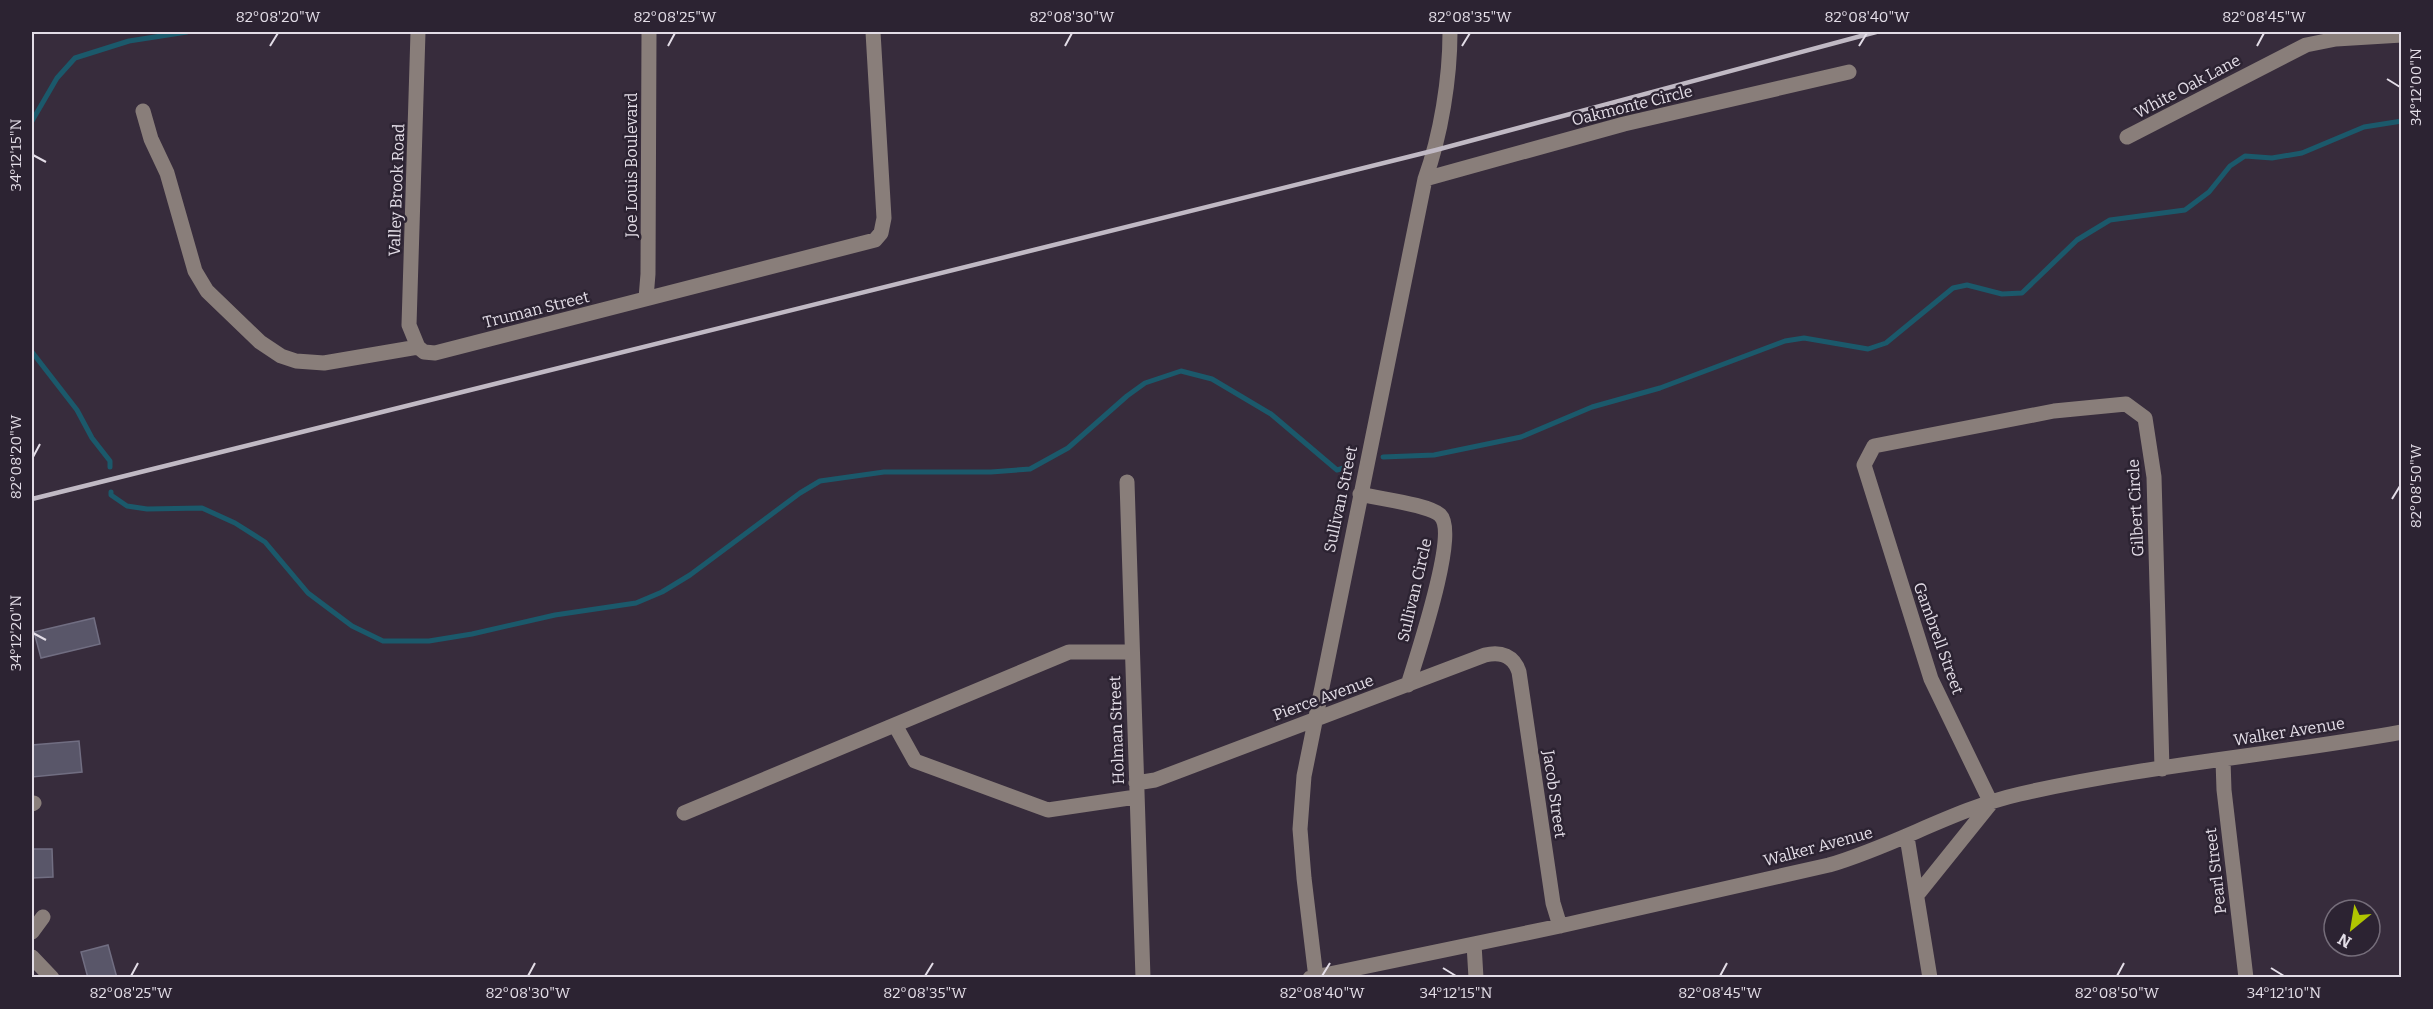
<svg xmlns="http://www.w3.org/2000/svg" width="2433" height="1009" font-family="Bitter,serif">
	<rect width="100%" height="100%" fill="#372c3c"/>
	<g fill="none" stroke-linecap="round" stroke-linejoin="round">
		<!-- stream -->
		<path stroke="#1b596b" stroke-width="5" d="M32,121L57,78L75,58L129,41L187,32
			M32,352L77,410L92,438L110,461V467
			M1383,457L1434,455L1521,437L1592,407L1660,388L1785,341L1804,338L1868,349L1886,343L1953,288L1967,285L2002,294L2022,293L2077,240L2110,220L2185,210L2209,192L2230,166L2245,156L2272,158L2302,153L2364,127L2402,121
			M111,492V495L127,506L147,509L202,508L235,523L265,542L308,593L352,626L383,641H429L472,634L555,615L636,603L662,592L690,575L800,493L820,481L884,472H991L1030,469L1068,448L1127,396L1145,383L1181,371L1212,379L1271,414L1337,470L1351,466"/>
	</g>
	<!-- building -->
	<path fill="#595669" stroke="#716e82" stroke-width="1.5" d="M94,618L100,644L41,658L34,632Z
		M79,741L82,772L32,777V745Z
		M32,849H52L53,877L32,878Z
		M108,945L117,978H88L81,952Z"/>
	<g fill="none" stroke-linecap="round" stroke-linejoin="round">
		<!-- minor -->
		<path stroke="#897e7a" stroke-width="15" d="M143,111L151,139L167,173L195,271L207,291L260,342L281,356L296,361L324,363L418,347L424,352L435,353L875,240L881,233L884,218L873,32
			M2127,137L2306,45L2336,39L2402,35
			M1425,179L1624,124L1849,72
			M646,298L648,274L649,32
			M418,347L409,325L418,32
			M1127,482L1143,978
			M1360,494C1379,499 1427,504 1440,515C1459,533 1416,658 1408,685
			M895,725L915,761L1048,810L1136,797
			M2223,760L2224,790L2246,978
			M1136,783L1155,780L1485,655C1501,651 1514,656 1519,672L1553,903L1560,926
			M32,804L34,803
			M684,813L1069,652H1132
			M1907,837L1930,978
			M1917,895L1991,803L1931,679L1864,465L1874,446L2054,411L2126,404L2145,418L2154,477L2162,769
			M32,932L43,917
			M1474,944L1476,978
			M32,957L52,978
			M1310,978L1560,926L1829,865C1895,846 1954,809 2020,794C2146,765 2275,755 2402,732
			M1316,978L1304,878L1300,829L1304,776L1425,179C1441,135 1450,78 1450,32"/>
		<!-- rail -->
		<path stroke="#c0b9c4" stroke-width="4.5" d="M32,499L1436,150L1876,32"/>
	</g>
	<!-- ticks -->
	<path fill="none" stroke="#e3dde7" stroke-width="2" d="M270,46L278,33M668,46L675,33M1065,46L1072,33M1462,46L1470,33M1859,46L1867,33M2257,46L2264,33M2387,79L2400,87M33,155L46,162M33,457L40,444M2392,499L2400,486M33,633L46,640M1443,968L1456,976M2271,968L2284,976M131,976L138,963M528,976L535,963M925,976L933,963M1322,976L1330,963M1720,976L1727,963M2117,976L2124,963"/>
	<g text-anchor="middle" stroke-width="5" stroke-linejoin="round" paint-order="stroke">
		<!-- street labels -->
		<g font-size="16" fill="#e3dde7" stroke="#2c2332">
			<text transform="translate(2187 86) rotate(-28)" y="6">White Oak Lane</text>
			<text transform="translate(1632 105) rotate(-14)" y="6">Oakmonte Circle</text>
			<text transform="translate(631 165) rotate(-90)" y="6">Joe Louis Boulevard</text>
			<text transform="translate(396 190) rotate(-88)" y="6">Valley Brook Road</text>
			<text transform="translate(536 309) rotate(-14)" y="6">Truman Street</text>
			<text transform="translate(1340 499) rotate(-78)" y="6">Sullivan Street</text>
			<text transform="translate(2135 508) rotate(-93)" y="6">Gilbert Circle</text>
			<text transform="translate(1414 590) rotate(-77)" y="6">Sullivan Circle</text>
			<text transform="translate(1939 638) rotate(70)" y="6">Gambrell Street</text>
			<text transform="translate(1323 697) rotate(-20)" y="6">Pierce Avenue</text>
			<text transform="translate(1116 730) rotate(-92)" y="6">Holman Street</text>
			<text transform="translate(2289 731) rotate(-9)" y="6">Walker Avenue</text>
			<text transform="translate(1555 794) rotate(82)" y="6">Jacob Street</text>
			<text transform="translate(1818 846) rotate(-15)" y="6">Walker Avenue</text>
			<text transform="translate(2215 871) rotate(-97)" y="6">Pearl Street</text>
		</g>
	</g>
	<!-- border -->
	<rect width="2433" height="1009" fill="none" stroke="#2c2332" stroke-width="66"/>
	<!-- north arrow -->
	<g transform="translate(2352 928) rotate(210)"><circle r="28" fill="#2c2332" stroke="#756d7a" stroke-width="1.5"/>
	<path d="M0-4.5L10 22L0 15L-10 22Z" fill="#b0c501"/>
	<text y="-9" font-size="16" font-weight="bold" text-anchor="middle" fill="#e3dde7">N</text>
	</g>
	<rect x="33" y="33" width="2367" height="943" fill="none" stroke="#e3dde7" stroke-width="2"/>
	<g font-size="15" text-anchor="middle" fill="#e3dde7">
		<text x="278" y="22">82°08'20"W</text>
		<text x="675" y="22">82°08'25"W</text>
		<text x="1072" y="22">82°08'30"W</text>
		<text x="1470" y="22">82°08'35"W</text>
		<text x="1867" y="22">82°08'40"W</text>
		<text x="2264" y="22">82°08'45"W</text>
		<text transform="translate(2416 87) rotate(-90)" y="5">34°12'00"N</text>
		<text transform="translate(16 155) rotate(-90)" y="5">34°12'15"N</text>
		<text transform="translate(16 457) rotate(-90)" y="5">82°08'20"W</text>
		<text transform="translate(2416 486) rotate(-90)" y="5">82°08'50"W</text>
		<text transform="translate(16 633) rotate(-90)" y="5">34°12'20"N</text>
		<text x="131" y="998">82°08'25"W</text>
		<text x="528" y="998">82°08'30"W</text>
		<text x="925" y="998">82°08'35"W</text>
		<text x="1322" y="998">82°08'40"W</text>
		<text x="1456" y="998">34°12'15"N</text>
		<text x="1720" y="998">82°08'45"W</text>
		<text x="2117" y="998">82°08'50"W</text>
		<text x="2284" y="998">34°12'10"N</text>
	</g>
</svg>
